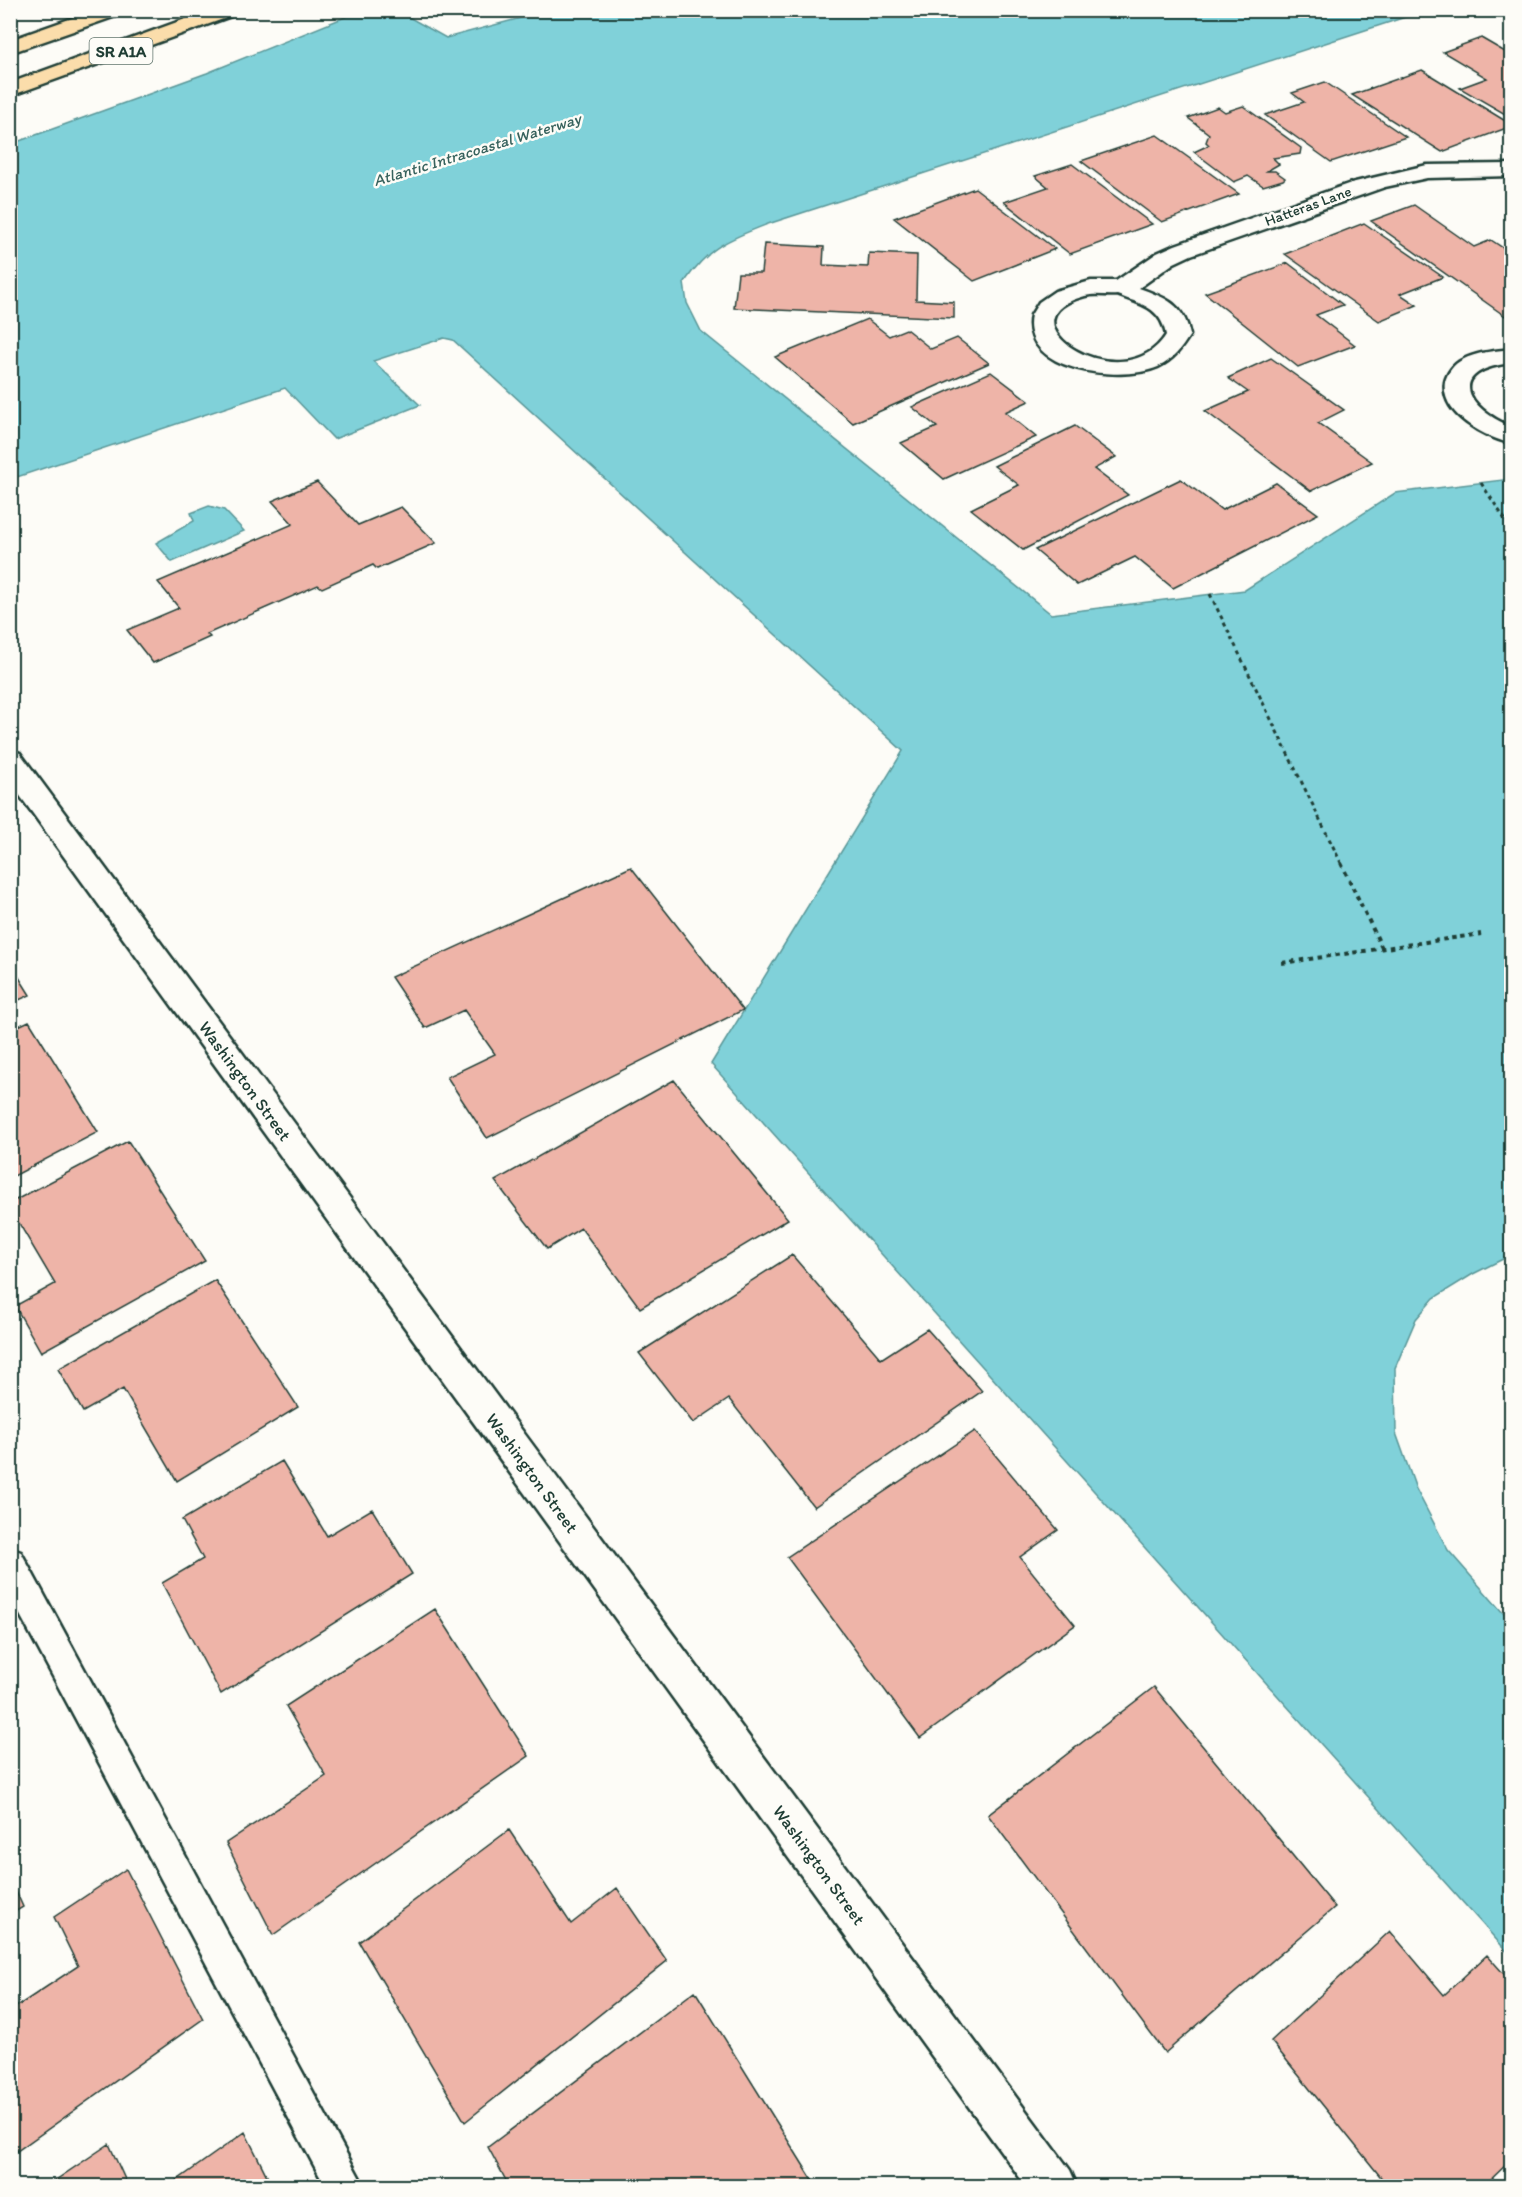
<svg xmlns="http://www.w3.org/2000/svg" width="1522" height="2197" font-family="Itim,sans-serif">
	<rect width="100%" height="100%" fill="#fdfcf7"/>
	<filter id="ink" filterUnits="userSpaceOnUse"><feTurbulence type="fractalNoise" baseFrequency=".0167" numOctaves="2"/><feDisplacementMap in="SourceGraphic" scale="12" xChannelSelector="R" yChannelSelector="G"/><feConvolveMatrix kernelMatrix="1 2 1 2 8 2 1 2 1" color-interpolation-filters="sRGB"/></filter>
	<g filter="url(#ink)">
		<!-- water -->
		<path fill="#80d1d9" stroke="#599697" stroke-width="1.5" d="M547,11H1424L768,224C729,239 708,247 684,283L687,303L701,331L1051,614L1245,590L1395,493L1511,479V1255L1473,1274L1434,1298L1416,1319L1395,1368L1396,1433L1416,1489L1448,1550L1511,1622V1956L711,1064L903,751L453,340L444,338L373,361L420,405L334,439L285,388L11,479V144L207,73L360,11H398L446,38Z
			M209,506L224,510L244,531L172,562L156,543L194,521L191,513Z"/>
		<!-- building -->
		<path fill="#eeb4a8" stroke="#1f3d34" stroke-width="1.5" d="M1481,38L1512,56V118L1460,88L1487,78L1443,52Z
			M1422,70L1512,125V126L1442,152L1352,95Z
			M1325,82L1406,137L1331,162L1265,115L1304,102L1292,93Z
			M1243,106L1301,148L1300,154L1273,158L1279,164L1267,171H1275L1285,178L1283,180L1263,186L1248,176L1234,182L1194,152L1209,145L1206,142L1209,134L1188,118L1218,107L1225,112Z
			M1157,135L1239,194L1162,222L1081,161Z
			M1072,164L1152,224L1070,254L1004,202L1048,187L1035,176Z
			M975,188L1055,249L974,281L894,218Z
			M1414,205L1474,247L1491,240L1512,254V313L1505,316L1371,221Z
			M1364,223L1443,277L1400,294L1417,305L1379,321L1285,254Z
			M764,244L824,247L823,265L868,267L869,253L917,255L916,300L954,302V318L734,308L738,273H761Z
			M1288,263L1343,305L1316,315L1355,345L1298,367L1205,293Z
			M867,319L889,336L906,329L931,349L957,338L989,363L853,423L775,357Z
			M1271,358L1344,410L1318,423L1372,462L1311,491L1205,411L1248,392L1228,378Z
			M991,372L1029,401L1005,412L1036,437L944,479L901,443L937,427L912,407Z
			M1075,426L1116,457L1094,469L1128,495L1023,550L971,509L1019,485L994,466Z
			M1181,479L1222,510L1276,483L1318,514L1173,588L1135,557L1077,585L1035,550Z
			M317,482L358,525L401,507L436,543L377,569L373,565L322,588L318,585L207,634L210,637L153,663L127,630L179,608L158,582L293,524L272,501Z
			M631,867L743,1010L487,1138L447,1077L495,1054L464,1010L425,1028L391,977Z
			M10,963L30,995L10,1004Z
			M29,1021L98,1132L10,1178V1030Z
			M674,1080L788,1219L640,1308L581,1228L547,1249L495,1181Z
			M128,1141L205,1261L41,1352L15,1306L55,1284L10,1208V1203Z
			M792,1255L881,1359L927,1329L982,1391L814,1507L729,1399L693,1423L639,1353Z
			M215,1280L298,1407L177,1481L123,1389L83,1412L58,1369Z
			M975,1431L1058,1530L1020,1557L1075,1625L920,1738L787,1557Z
			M282,1461L327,1536L372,1509L412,1574L221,1694L162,1583L203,1559L182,1520Z
			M435,1609L529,1756L273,1935L226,1843L326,1776L286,1706Z
			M1154,1687L1335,1907L1165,2053L988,1815Z
			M509,1830L571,1924L617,1888L667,1961L465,2122L359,1942Z
			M126,1869L203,2019L10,2156V2011L78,1966L54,1917Z
			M10,1878L23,1907L10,1915Z
			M1390,1931L1444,1995L1487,1955L1512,1983V2159L1484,2186H1388L1271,2041Z
			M695,1991L815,2184L813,2186H509L488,2147Z
			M245,2132L272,2186H169Z
			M109,2144L128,2186H47Z"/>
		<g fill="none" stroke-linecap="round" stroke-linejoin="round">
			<defs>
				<path id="service" d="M10,1548L21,1552L364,2186H325L10,1596Z"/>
				<path id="minor" d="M1512,164V176L1427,178L1385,187L1191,255L1174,263L1139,288C1166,298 1184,304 1190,335C1181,349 1173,360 1158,367C1122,383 1019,372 1031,315L1039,302L1055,291L1091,281H1116L1157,253L1175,245L1351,183L1427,165ZM1117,295C1141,304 1161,307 1166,335C1123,403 994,320 1085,296C1095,293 1106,296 1117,295Z
					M1512,349V363C1446,370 1464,407 1512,427V444C1485,437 1440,415 1445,382C1447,373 1454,364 1462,360C1477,352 1494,351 1512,349Z
					M10,750L20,753L1070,2170L1077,2186H1026L10,782Z"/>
				<path id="primary" d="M95,10H124L122,14L10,53V40Z
					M210,10H239L237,14L10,96V83Z"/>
			</defs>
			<!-- service casing -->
			<use href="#service" stroke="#1f3d34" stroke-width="5"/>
			<!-- minor casing -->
			<use href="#minor" stroke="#1f3d34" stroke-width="5"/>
			<!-- primary casing -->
			<use href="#primary" stroke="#1f3d34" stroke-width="5"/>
			<!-- path-far1 -->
			<path stroke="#1f3d34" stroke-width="3" stroke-dasharray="4 4" stroke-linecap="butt" d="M1481,483L1512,530
				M1210,594L1342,865"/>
			<!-- path -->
			<path stroke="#1f3d34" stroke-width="4" stroke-dasharray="4.5 4.5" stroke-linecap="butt" d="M1341,863L1382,948
				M1282,963L1481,934"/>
			<!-- service -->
			<use href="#service" fill="#fdfcf7" fill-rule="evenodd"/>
			<!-- minor -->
			<use href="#minor" fill="#fdfcf7" fill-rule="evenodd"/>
			<!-- primary -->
			<use href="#primary" fill="#fbddab" fill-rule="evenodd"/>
		</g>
	</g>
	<g text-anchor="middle" stroke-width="5" stroke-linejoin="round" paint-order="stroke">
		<!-- far-street labels -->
		<g font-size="15" fill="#1f3d34" stroke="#fdfcf7">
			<text transform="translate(1308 206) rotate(-20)" y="5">Hatteras Lane</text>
		</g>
		<!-- shield labels -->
		<rect fill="#fdfcf7" stroke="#62766e" stroke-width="1.5" x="89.5" y="38" width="63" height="26" rx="4.5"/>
		<g font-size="16" font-weight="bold" fill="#1f3d34">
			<text x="121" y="57">SR A1A</text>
		</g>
		<!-- far-water labels -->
		<g font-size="16" font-style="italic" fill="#37625d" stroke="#fdfcf7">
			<text transform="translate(477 149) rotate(-17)" y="6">Atlantic Intracoastal Waterway</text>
		</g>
		<!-- street labels -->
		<g font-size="18" fill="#1f3d34" stroke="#fdfcf7">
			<text transform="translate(245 1081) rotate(54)" y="6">Washington Street</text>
			<text transform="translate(532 1473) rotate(54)" y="6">Washington Street</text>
			<text transform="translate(819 1865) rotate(54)" y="6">Washington Street</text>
		</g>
	</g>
	<!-- margin -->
	<rect width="1522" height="2197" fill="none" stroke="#fdfcf7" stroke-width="36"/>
	<rect x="18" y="18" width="1486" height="2161" fill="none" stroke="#1f3d34" stroke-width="2" filter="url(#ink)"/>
</svg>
